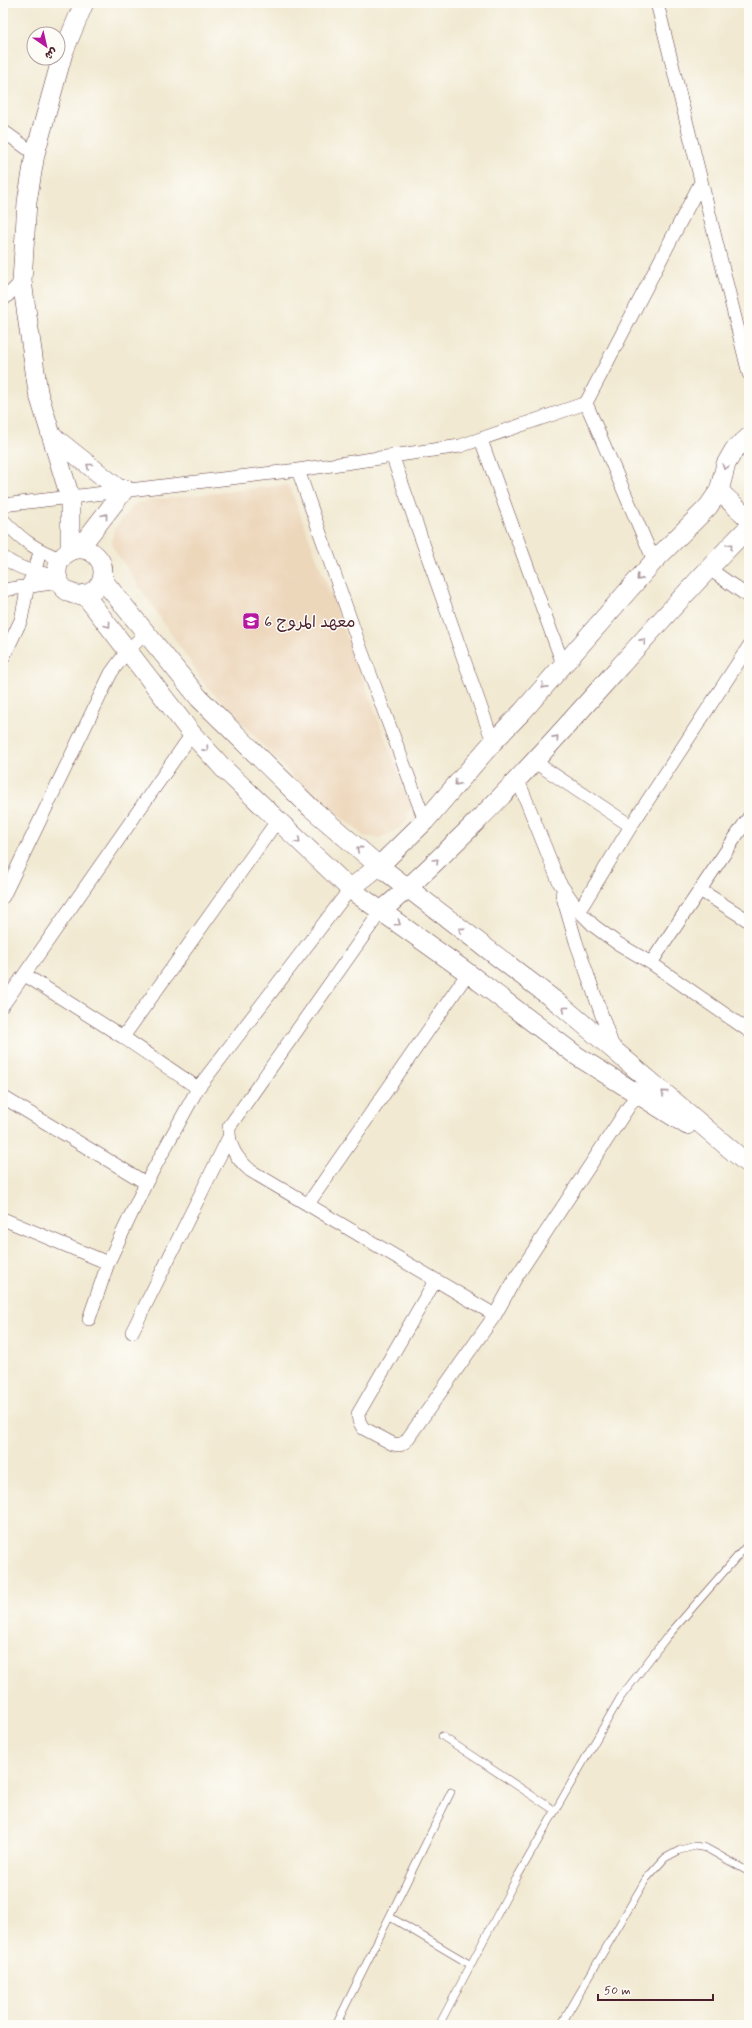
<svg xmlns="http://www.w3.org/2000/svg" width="752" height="2028" font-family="Mynerve,'Playpen Sans Arabic',sans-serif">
	<rect width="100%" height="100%" fill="#fdfcf7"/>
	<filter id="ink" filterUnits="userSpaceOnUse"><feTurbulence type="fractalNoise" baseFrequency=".025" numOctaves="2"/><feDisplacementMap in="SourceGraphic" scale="8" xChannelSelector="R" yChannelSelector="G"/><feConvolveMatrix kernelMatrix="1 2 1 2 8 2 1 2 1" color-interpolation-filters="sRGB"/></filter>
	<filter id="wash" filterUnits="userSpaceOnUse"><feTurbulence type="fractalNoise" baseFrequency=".012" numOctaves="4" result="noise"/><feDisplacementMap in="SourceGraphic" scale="16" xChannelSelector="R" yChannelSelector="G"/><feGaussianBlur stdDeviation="0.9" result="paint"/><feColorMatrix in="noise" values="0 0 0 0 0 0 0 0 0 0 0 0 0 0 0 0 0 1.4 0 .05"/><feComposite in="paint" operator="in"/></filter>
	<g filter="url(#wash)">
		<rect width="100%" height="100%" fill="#f1e9d1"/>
		<!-- built -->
		<path fill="#edd7bb" d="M286,485L291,490L411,806L406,822L393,832L379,838L364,836L297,781L205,684L113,548L112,539L114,529L135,504L151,500Z"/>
	</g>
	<g filter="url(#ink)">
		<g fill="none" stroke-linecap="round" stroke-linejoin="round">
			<defs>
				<path id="lane" d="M442,1736L554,1810
					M390,1917L471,1965
					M336,2025L451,1792
					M439,2025L516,1879L620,1698L666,1638L749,1543
					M561,2025L646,1879L665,1858L680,1850L695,1846L706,1848L749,1872"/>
				<path id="street" d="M657,3L749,374
					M3,131L35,154
					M3,300L22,281
					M586,403L654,561
					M481,440L563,664
					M392,455L493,742
					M298,470L359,644L425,821
					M3,505L298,470L460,446L586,403L701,182
					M3,520C22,540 35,550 61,559
					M3,557C20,570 37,573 58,576
					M708,568L749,597
					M3,590L59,582
					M3,658L21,620L28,585L34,573L40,552
					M535,762L631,826
					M518,780L559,882L579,911L594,926L617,943L651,963L749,1031
					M700,890L749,921
					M562,894L576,942L614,1050
					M3,897L111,673L127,651L145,634
					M381,911L229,1127C228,1147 237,1159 251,1171L495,1315L515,1279L641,1088
					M579,911L631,826L749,646
					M651,963L749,817
					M25,975L123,1037L198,1088
					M3,1005L192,734
					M123,1037L277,821
					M3,1097L146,1183
					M308,1204L468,973
					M3,1219L108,1263
					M435,1281L358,1414L359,1421L363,1428L393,1444L400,1445L406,1441L495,1315
					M89,1319L108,1263L146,1183L198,1088L350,889
					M132,1332L228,1139"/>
				<path id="secondary" d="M51,435L120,490
					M719,491L749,519
					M84,542L125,489
					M57 572a23 23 0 1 1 46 0a23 23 0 1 1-46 0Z
					M70,551V497L38,392L22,281L27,202L35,154L63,53L84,3
					M102,579L199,698L311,808L379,866L562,1006L749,1165
					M84,594L192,734L224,769L350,889L468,973L577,1056L687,1125
					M350,889L379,866L425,821L493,742L522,712L654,561L708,507L719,491L726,464L734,450L749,437
					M381,911C412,886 440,857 469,829C565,734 649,628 744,532L749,529"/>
			</defs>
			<!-- lane casing -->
			<use href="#lane" stroke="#633d44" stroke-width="8"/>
			<!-- street casing -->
			<use href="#street" stroke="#633d44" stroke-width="14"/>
			<!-- secondary casing -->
			<use href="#secondary" stroke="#633d44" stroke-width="20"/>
			<!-- lane -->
			<use href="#lane" stroke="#fff" stroke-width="7"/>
			<!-- street -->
			<use href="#street" stroke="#fff" stroke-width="13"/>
			<!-- secondary -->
			<use href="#secondary" stroke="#fff" stroke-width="19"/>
		</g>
		<!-- one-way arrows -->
		<defs><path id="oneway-chevron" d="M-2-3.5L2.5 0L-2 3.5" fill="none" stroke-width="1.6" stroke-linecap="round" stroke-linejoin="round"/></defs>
		<g stroke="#ae9aa0">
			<use href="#oneway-chevron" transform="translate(89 466) rotate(-141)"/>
			<use href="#oneway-chevron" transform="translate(725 467) rotate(110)"/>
			<use href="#oneway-chevron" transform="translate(105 516) rotate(-52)"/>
			<use href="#oneway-chevron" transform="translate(730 546) rotate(-46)"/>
			<use href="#oneway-chevron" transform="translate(639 578) rotate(132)"/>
			<use href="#oneway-chevron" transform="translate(108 625) rotate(53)"/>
			<use href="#oneway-chevron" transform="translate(643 641) rotate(-48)"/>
			<use href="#oneway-chevron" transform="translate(544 686) rotate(131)"/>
			<use href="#oneway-chevron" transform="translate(556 738) rotate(-48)"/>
			<use href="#oneway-chevron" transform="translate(206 749) rotate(48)"/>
			<use href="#oneway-chevron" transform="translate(457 783) rotate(131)"/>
			<use href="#oneway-chevron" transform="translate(298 841) rotate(43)"/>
			<use href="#oneway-chevron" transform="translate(359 849) rotate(-140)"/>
			<use href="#oneway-chevron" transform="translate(436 861) rotate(-45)"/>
			<use href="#oneway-chevron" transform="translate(398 923) rotate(35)"/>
			<use href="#oneway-chevron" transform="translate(461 930) rotate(-143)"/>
			<use href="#oneway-chevron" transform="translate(565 1009) rotate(-141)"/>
			<use href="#oneway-chevron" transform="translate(664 1093) rotate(-139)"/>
		</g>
	</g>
	<!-- icons -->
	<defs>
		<symbol id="school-square" viewBox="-11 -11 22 22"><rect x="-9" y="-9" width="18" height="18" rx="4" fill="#b5179e" stroke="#fdfcf7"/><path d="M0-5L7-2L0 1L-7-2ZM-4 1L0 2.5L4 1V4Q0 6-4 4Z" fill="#fff"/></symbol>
	</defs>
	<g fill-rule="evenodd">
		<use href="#school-square" x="241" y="611" width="20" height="20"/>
	</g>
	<g text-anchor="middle" stroke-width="3" stroke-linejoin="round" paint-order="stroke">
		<!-- poi labels -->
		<g font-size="16" fill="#4a1f2b" stroke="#fdfcf7" text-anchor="start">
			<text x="264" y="627">معهد المروج 6</text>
		</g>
	</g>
	<!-- margin -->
	<rect width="752" height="2028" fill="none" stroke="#fdfcf7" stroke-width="16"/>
	<!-- north arrow -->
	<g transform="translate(46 46) rotate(146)"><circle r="19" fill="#fdfcf7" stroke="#b5a4a5"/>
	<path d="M0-3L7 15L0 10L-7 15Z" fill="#b5179e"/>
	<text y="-6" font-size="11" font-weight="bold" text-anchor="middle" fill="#4a1f2b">ش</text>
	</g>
	<!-- scale -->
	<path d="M598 1994v6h115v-6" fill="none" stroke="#4a1f2b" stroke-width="2"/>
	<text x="604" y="1994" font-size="12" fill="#4a1f2b" stroke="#fdfcf7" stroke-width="3" paint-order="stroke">50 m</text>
</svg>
